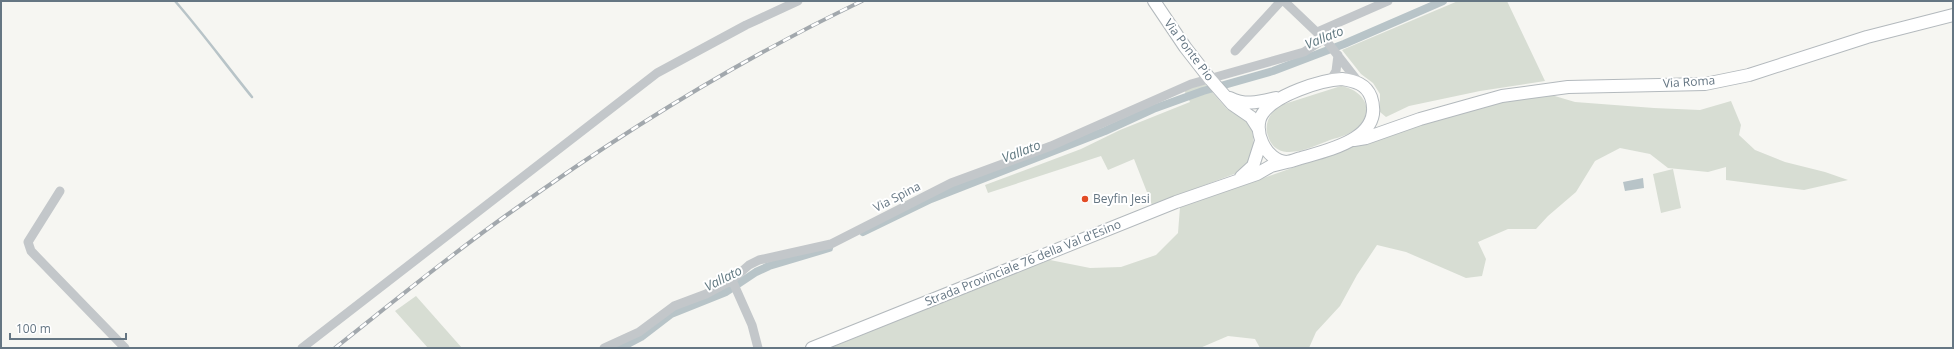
<svg xmlns="http://www.w3.org/2000/svg" width="1954" height="349" font-family="'Open Sans',sans-serif">
	<rect width="100%" height="100%" fill="#f6f6f2"/>
	<!-- green -->
	<path fill="#d7ddd3" d="M1458,1H1507L1545,81L1480,91L1409,106L1386,117L1380,112V94L1373,83L1361,74L1342,50Z
		M1205,84L1227,109L1243,118L1252,128L1254,146L1252,162L1242,171L1152,205L1134,159L1108,170L1101,156L988,193L985,185L1081,149L1120,130L1190,102L1184,90Z
		M1341,86C1360,89 1376,107 1360,125C1353,134 1340,137 1330,140C1312,147 1277,165 1268,136C1264,124 1269,115 1278,106Z
		M1548,94L1575,102L1654,108L1700,110L1731,101L1741,125L1739,135L1755,150L1785,162L1825,172L1848,180L1804,190L1726,180V167L1708,172L1668,168L1650,154L1620,148L1595,161L1576,192L1548,216L1536,229H1508L1478,242L1486,259L1482,276L1466,278L1406,252L1377,245L1357,275L1340,306L1316,332L1309,348H1260L1255,339L1228,336L1200,348H830L1045,259L1090,268L1121,267L1156,255L1178,233L1180,207C1283,173 1383,132 1488,105C1508,100 1528,98 1548,94Z
		M1673,169L1681,208L1661,213L1653,174Z
		M416,296L462,348H428L395,311Z"/>
	<!-- water -->
	<path fill="#b8c4c8" d="M1643,178L1644,188L1625,191L1623,182Z"/>
	<g fill="none" stroke-linecap="round" stroke-linejoin="round">
		<!-- stream -->
		<path stroke="#b8c4c8" stroke-width="2.5" d="M175,1C202,32 226,65 252,97"/>
		<!-- canal -->
		<path stroke="#b8c4c8" stroke-width="8" d="M863,232L931,199L1105,131L1153,109L1203,91L1273,71L1344,44L1443,1
			M620,348L641,337L671,314L726,292L756,272L769,266L829,248"/>
		<defs>
			<path id="secondary" d="M1154,1L1185,47L1210,79L1232,104L1251,117L1258,128
				M1342,79C1355,81 1366,84 1371,97C1385,138 1329,150 1301,158C1297,159 1291,162 1286,162C1266,161 1251,129 1263,113C1275,95 1321,80 1342,79Z
				M1230,98C1246,106 1259,102 1276,98
				M1354,140L1366,138L1420,119L1502,96L1568,87L1705,84L1749,75L1867,37L1953,15
				M1241,177L1253,166L1261,141
				M812,348L1176,202L1257,174L1271,166L1287,162"/>
		</defs>
		<!-- secondary casing -->
		<use href="#secondary" stroke="#b3b9bd" stroke-width="14"/>
		<!-- minor -->
		<path stroke="#c3c7ca" stroke-width="9" d="M1284,1L1328,43L1360,84
			M1317,32L1388,1
			M1235,51L1281,1
			M1330,81L1336,71L1338,55
			M60,191L28,242L31,251L125,348
			M732,280L752,325L758,348
			M302,348L657,73L746,25L798,1
			M604,348L639,332L674,306L706,294L732,280L749,265L759,260L831,244L951,183L1051,146L1191,84L1304,52L1324,39"/>
		<!-- secondary -->
		<use href="#secondary" stroke="#fff" stroke-width="12"/>
		<defs>
			<path id="rail" d="M335,348C393,302 450,255 511,212C622,132 739,60 862,1"/>
		</defs>
		<!-- rail casing -->
		<use href="#rail" stroke="#a2a8ad" stroke-width="4"/>
		<!-- rail -->
		<use href="#rail" stroke="#fff" stroke-width="2.5" stroke-dasharray="8" stroke-linecap="butt"/>
	</g>
	<!-- markers -->
	<circle fill="#e24c25" stroke="#fff" stroke-width="1.5" cx="1085" cy="199" r="4"/>
	<g text-anchor="middle" stroke-width="4" stroke-linejoin="round" paint-order="stroke">
		<!-- street labels -->
		<g font-size="12" fill="#657683" stroke="#fff">
			<text transform="translate(1189 50) rotate(53)" y="4">Via Ponte Pio</text>
			<text transform="translate(1689 82) rotate(-4)" y="4">Via Roma</text>
			<text transform="translate(897 197) rotate(-27)" y="4">Via Spina</text>
			<text transform="translate(1023 263) rotate(-22)" y="4">Strada Provinciale 76 della Val d'Esino</text>
		</g>
		<!-- poi labels -->
		<g font-size="12" fill="#657683" stroke="#fff" text-anchor="start">
			<text x="1093" y="203">Beyfin Jesi</text>
		</g>
		<!-- water labels -->
		<g font-size="13" font-style="italic" fill="#607880" stroke="#fff">
			<text transform="translate(1324 37) rotate(-22)" y="5">Vallato</text>
			<text transform="translate(1021 151) rotate(-21)" y="5">Vallato</text>
			<text transform="translate(723 278) rotate(-27)" y="5">Vallato</text>
		</g>
	</g>
	<!-- border -->
	<rect width="1954" height="349" fill="none" stroke="#657683" stroke-width="4"/>
	<!-- scale -->
	<path d="M10 333v6h116v-6" fill="none" stroke="#657683" stroke-width="2"/>
	<text x="16" y="333" font-size="12" fill="#657683" stroke="#ffffff" stroke-width="3" paint-order="stroke">100 m</text>
</svg>
